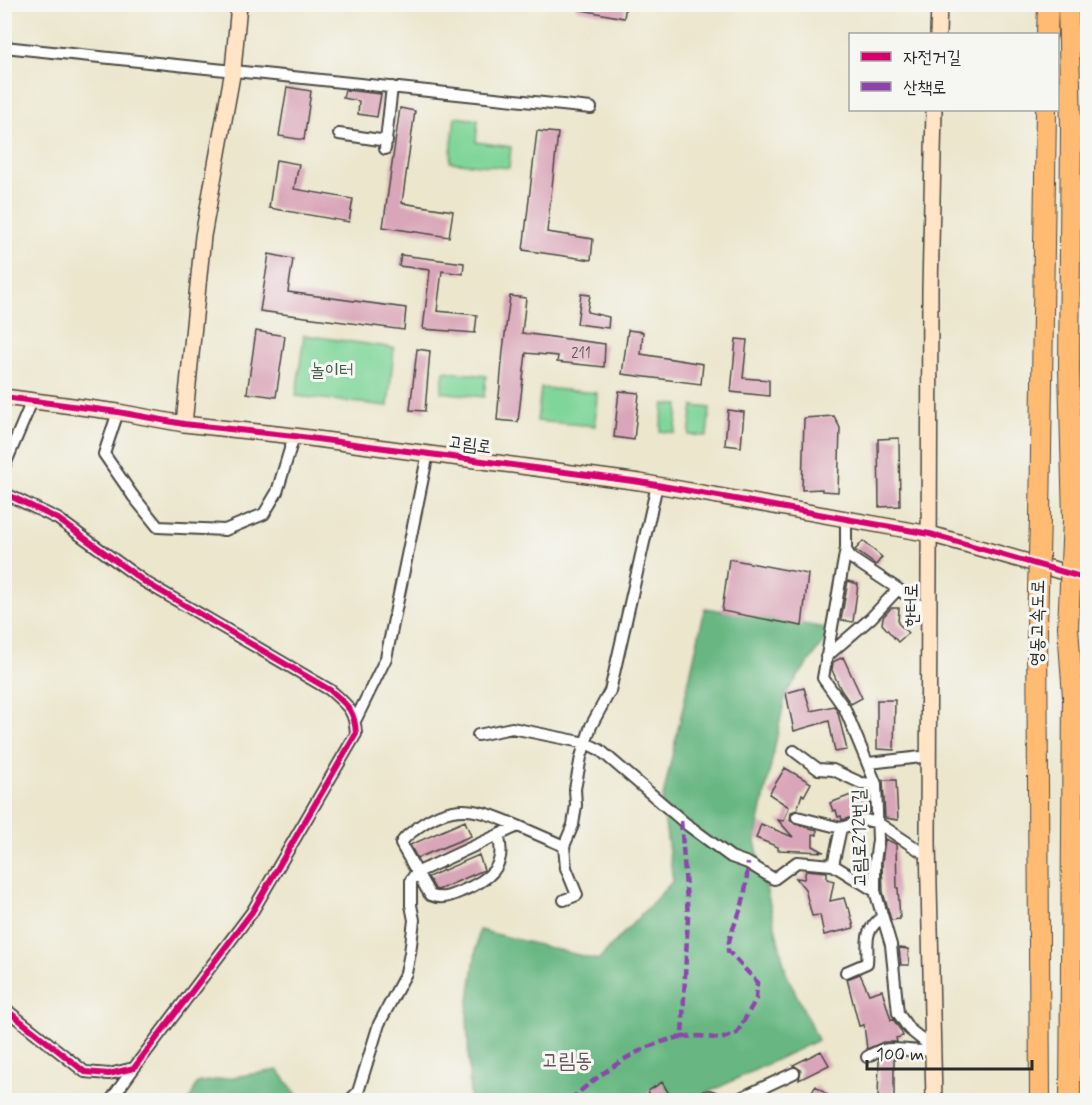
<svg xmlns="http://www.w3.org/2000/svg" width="1092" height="1105" font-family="Mynerve,'Poor Story',sans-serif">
	<rect width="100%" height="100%" fill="#f6f6f2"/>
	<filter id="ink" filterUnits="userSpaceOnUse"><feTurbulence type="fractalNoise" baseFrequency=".0167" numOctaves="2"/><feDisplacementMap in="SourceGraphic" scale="12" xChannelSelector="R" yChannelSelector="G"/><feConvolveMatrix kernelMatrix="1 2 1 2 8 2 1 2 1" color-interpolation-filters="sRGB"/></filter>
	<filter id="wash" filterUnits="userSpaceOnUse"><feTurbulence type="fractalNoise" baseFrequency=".008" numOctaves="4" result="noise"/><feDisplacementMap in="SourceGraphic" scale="24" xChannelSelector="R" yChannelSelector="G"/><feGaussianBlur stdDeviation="1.35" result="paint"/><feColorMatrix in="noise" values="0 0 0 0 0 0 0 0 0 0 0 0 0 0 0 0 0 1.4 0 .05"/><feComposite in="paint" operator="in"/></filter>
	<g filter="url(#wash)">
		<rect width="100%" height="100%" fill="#ebe6cc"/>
		<!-- green -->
		<path fill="#80d69a" stroke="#568062" stroke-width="1.5" d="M455,117L478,120L476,142L511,147L509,168L450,162Z
			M304,335L394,348L388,406L296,396Z
			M444,371L486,376L484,397L441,392Z
			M541,388L597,393L595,426L537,421Z
			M664,404L679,405L675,433L660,431Z
			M693,406L710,408L707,436L689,435Z"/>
		<!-- forest -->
		<path fill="#68b782" stroke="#4a7156" stroke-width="1.5" d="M705,608L833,629L786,693L755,841L786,973L818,1040L692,1100H470L467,1013L479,930L598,960L673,881L662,801Z
			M278,1070L301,1100H190L197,1083Z"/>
		<g id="blocks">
			<!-- building -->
			<path fill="#d9a5b8" d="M576,4H626L624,18L576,9Z
				M287,87L311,91L304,140L279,136Z
				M345,90L381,94L377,117L358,114L359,101L343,98Z
				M400,108L415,111L402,203L453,211L449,237L383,227Z
				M537,131L558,133L547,232L593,239L591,260L523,250Z
				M276,160L299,164L294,189L353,199L349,222L269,208Z
				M269,254L293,259L288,292L406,308L404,330L260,311Z
				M401,255L464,263L463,274L442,271L437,311L477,315L475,333L423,329L430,270L399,266Z
				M581,294L590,295L587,312L609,317L608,328L577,324Z
				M510,296L526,298L522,333L605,344L604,367L557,362L558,356L526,353L518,422L497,420L503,350Z
				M628,330L643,332L641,354L703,364L701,384L622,374Z
				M256,331L285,336L276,397L247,393Z
				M736,339L747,340L743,378L769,380V396L731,392Z
				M417,349L430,351L425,411L410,410Z
				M619,391L639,393L634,440L614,437Z
				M728,410L744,412L741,447L725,445Z
				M834,416L840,428L838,492L822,491V489L802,490L804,418Z
				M899,438L900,506L879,507L878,439Z
				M863,541L882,557L876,565L855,550Z
				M729,559L808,574L802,626L722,611Z
				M848,581L858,584L853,622L841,620Z
				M891,608H899L898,623L908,633L898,642L882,624L883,617Z
				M843,657L862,698L851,704L841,690L832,670L833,662Z
				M804,688L811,711L834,706L838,713L847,750L835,752L829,721L794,731L786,693Z
				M877,700H895L894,750L877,749Z
				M785,768L811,783L804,796L802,794L797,810L791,812L790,820L795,824L817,830V835L813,834V846L824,852L778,850V847L756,838L761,824L793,837L778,820L784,821L789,807L769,794Z
				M883,780H896L898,820L885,818Z
				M869,791L870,812L842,820L841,816L838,817L836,810L833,811L830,803L851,795Z
				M465,821L471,836L417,858L410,845Z
				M885,839L896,844L897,888H898L900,919L891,920L883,892L882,863Z
				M479,855L484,870L438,890L435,889L428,877Z
				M806,870L827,872V879L834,881L830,901L844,898L847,908H849L854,928L824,935L820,915L812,916L805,889L796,878L804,879Z
				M899,948L908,949L909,965H901Z
				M860,974L869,994L882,990L891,1020L893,1019L901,1031L903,1036L896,1038L897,1042H883L867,1049L864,1025L859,1026L847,979Z
				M821,1051L829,1065L799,1080L801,1070L793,1065Z
				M894,1056V1099L878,1101L879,1059Z
				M662,1082L671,1097L664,1101H653L648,1091Z
				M816,1086L835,1101H805Z"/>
		</g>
	</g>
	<g filter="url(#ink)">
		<use href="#blocks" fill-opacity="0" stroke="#484743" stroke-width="1.5"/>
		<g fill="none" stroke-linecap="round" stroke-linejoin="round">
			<defs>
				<path id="street" d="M4,47L591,108
					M339,134L387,141
					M385,149L392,87
					M118,412L104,454L133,496L158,527L225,530L264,514L277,492L294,436
					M4,467L32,401
					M4,493L58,519L145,582L330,690C347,705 355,710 356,734L252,912L134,1068L109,1074L85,1072L4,1008
					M846,519V550L851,558L898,589L930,613
					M846,548L823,678L845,709L876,784L878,840L875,862V891L891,945L898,1013L909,1029L934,1049
					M826,657L871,618L898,589
					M356,719L386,658L428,453
					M478,735L512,728L586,743L600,750L685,823L731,857L748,863L774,879L797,862L833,865
					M794,751L818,769L833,770L861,783L876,784
					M869,763L930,756
					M797,817L841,828L866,820L878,823L928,856
					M518,826C479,809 454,800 417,828C411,833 404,836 401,844L430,895C442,900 450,896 462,891C488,880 508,867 498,835L518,826L564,846
					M841,828L833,865L875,891
					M564,900L577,895L566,868L564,846L573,825L576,805L575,789L581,757L591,726L610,691L657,485
					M846,972L867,963C869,941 862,933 882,917
					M867,1057C893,1040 907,1056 934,1049
					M111,1100L134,1068
					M350,1100L358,1092L379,1024L406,973L410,953L414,920L411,905V880L416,873L498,835
					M692,1100L709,1096L721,1100
					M736,1100L794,1073"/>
				<path id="secondary" d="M938,34L939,4
					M934,110L930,290L928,843L934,1100
					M4,397L118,412L184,424L294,436L640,482L930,534L1088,579
					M184,424L203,236L233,70L239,4"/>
				<path id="highway" d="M1068,4L1071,126L1069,369L1073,520
					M1047,34L1048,4
					M1040,518L1046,110
					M1037,626L1040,1100
					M1068,627L1073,697L1070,1100"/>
			</defs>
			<!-- street casing -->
			<use href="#street" stroke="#484743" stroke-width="14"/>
			<!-- secondary casing -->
			<use href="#secondary" stroke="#484743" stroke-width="18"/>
			<!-- highway casing -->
			<use href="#highway" stroke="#484743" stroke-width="22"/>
			<!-- street -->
			<use href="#street" stroke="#fff" stroke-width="10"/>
			<!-- secondary -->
			<use href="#secondary" stroke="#ffe4c6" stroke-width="15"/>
			<!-- highway -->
			<use href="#highway" stroke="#ffbb71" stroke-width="20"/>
			<defs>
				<path id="highway-bridge" d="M1037,626L1040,518
					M1068,627L1073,520"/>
			</defs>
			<!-- highway-bridge casing -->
			<use href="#highway-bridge" stroke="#484743" stroke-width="22" stroke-linecap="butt"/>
			<!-- highway-bridge -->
			<use href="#highway-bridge" stroke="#ffbb71" stroke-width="20"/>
			<!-- quiet -->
			<path stroke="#8e44ad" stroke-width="4.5" stroke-dasharray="9 4.5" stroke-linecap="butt" d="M682,1037L700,1036L721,1039L737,1033L756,999L757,982L728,951C728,934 739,918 743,901C746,889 747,876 748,863
				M570,1100C601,1073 639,1044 682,1037L688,916L681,819"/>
			<defs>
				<path id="cycleway" d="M4,397L118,412L184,424L294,436L640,482L930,534L1088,579
					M4,493L58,519L145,582L330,690C347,705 355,710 356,734L252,912L134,1068L109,1074L85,1072L4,1008"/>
			</defs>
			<!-- cycleway casing -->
			<use href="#cycleway" stroke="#f6f6f2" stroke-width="10"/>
			<!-- cycleway -->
			<use href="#cycleway" stroke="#d6006c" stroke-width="6"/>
		</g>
	</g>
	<g text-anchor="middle" stroke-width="6" stroke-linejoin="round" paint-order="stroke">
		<!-- number labels -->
		<g font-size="15" fill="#564a4e">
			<text x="581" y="358">211</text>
		</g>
		<!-- park labels -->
		<g font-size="18" fill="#445e4c" stroke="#f6f6f2">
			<text x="332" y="376">놀이터</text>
		</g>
		<!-- street labels -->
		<g font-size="18" fill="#2b2b2b" stroke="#f6f6f2">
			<text transform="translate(470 444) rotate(8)" y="6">고림로</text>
			<text transform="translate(911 605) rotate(-90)" y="6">한터로</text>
			<text transform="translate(1037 623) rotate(-89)" y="6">영동고속도로</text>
			<text transform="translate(859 838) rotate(-91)" y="6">고림로212번길</text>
		</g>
		<!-- quarter labels -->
		<g font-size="21" fill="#68565c" stroke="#f6f6f2">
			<text x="567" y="1067">고림동</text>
		</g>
	</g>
	<!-- margin -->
	<rect width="1092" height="1105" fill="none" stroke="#f6f6f2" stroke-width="24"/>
	<!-- legend -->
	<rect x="849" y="33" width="210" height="78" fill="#f6f6f2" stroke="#a5a5a2" stroke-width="1.5"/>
	<rect x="861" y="52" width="30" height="9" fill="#d6006c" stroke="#a5a5a2" stroke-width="1.5"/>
	<text x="903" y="63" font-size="18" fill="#2b2b2b">자전거길</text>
	<rect x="861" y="82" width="30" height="9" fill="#8e44ad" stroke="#a5a5a2" stroke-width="1.5"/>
	<text x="903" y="93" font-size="18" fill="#2b2b2b">산책로</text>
	<!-- scale -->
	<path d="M867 1060v9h165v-9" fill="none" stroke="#2b2b2b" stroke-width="3"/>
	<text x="876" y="1060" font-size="18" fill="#2b2b2b" stroke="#f6f6f2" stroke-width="4.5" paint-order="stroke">100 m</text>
</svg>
